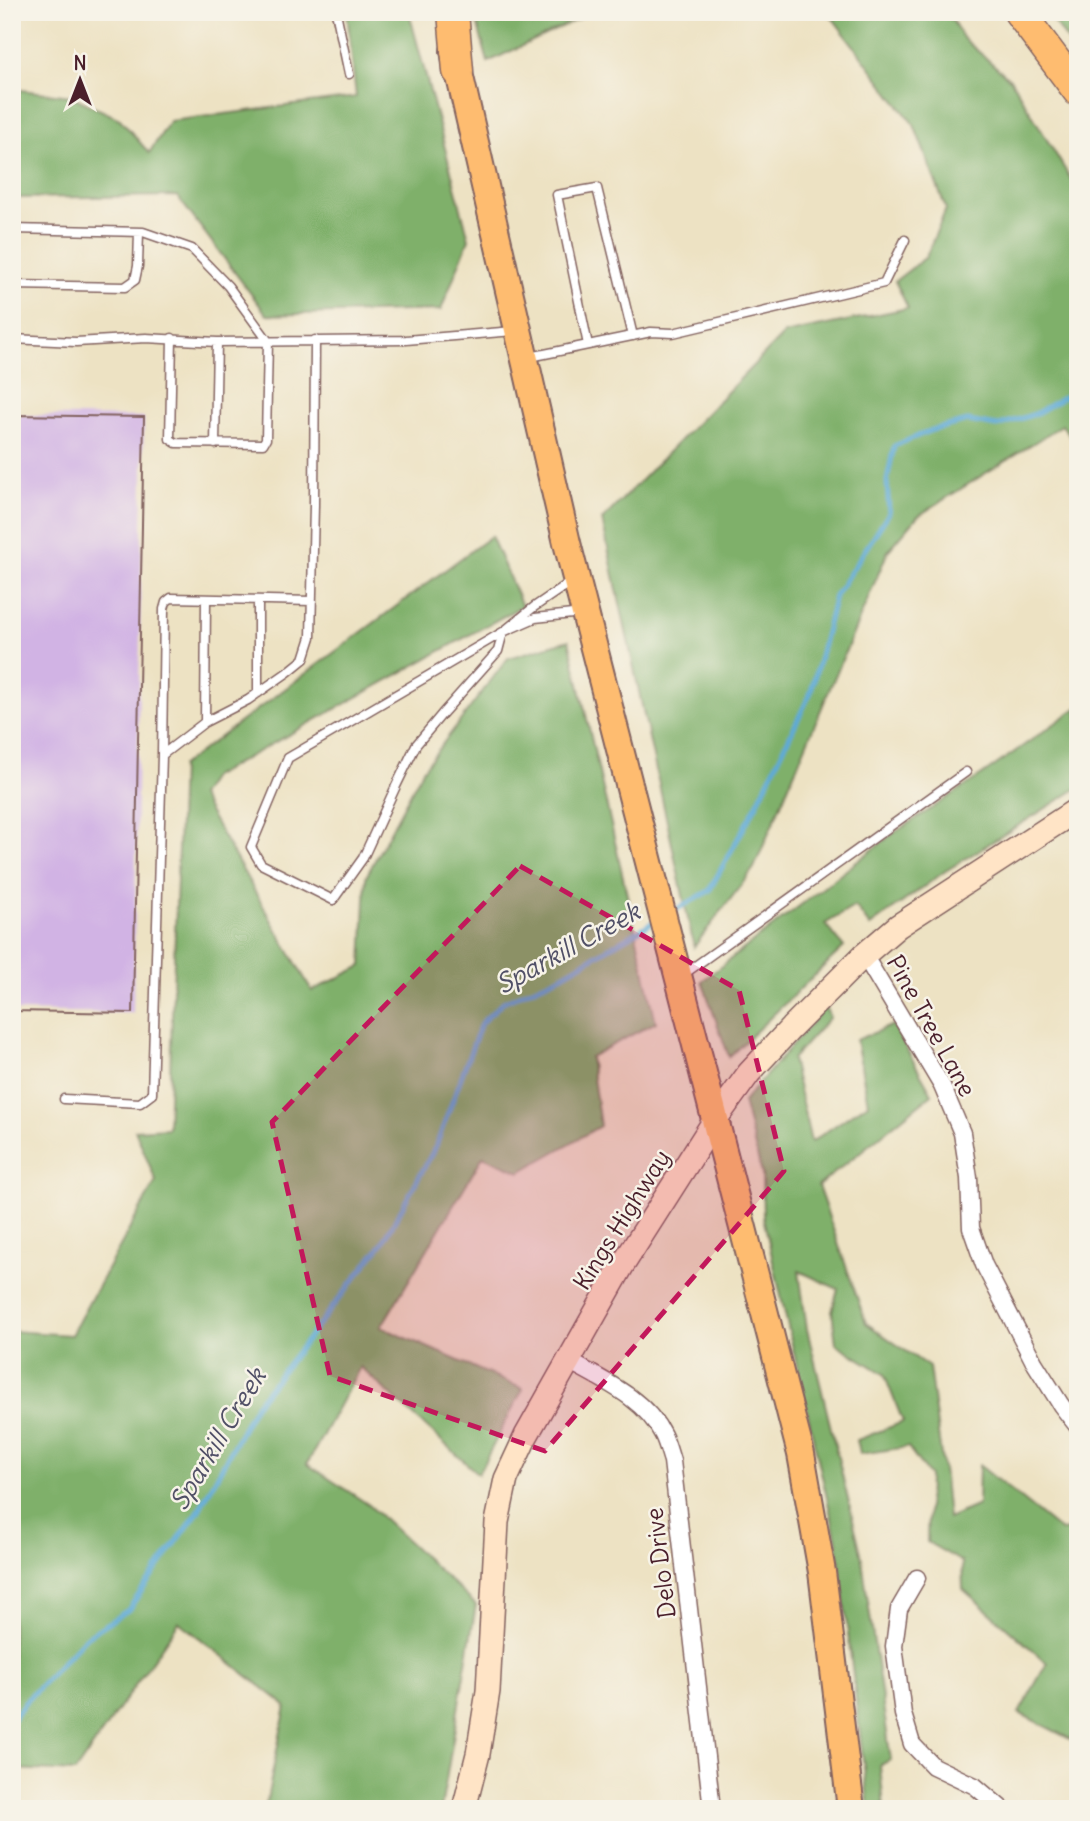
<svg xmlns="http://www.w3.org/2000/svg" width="1090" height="1821" font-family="Delius,sans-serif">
	<rect width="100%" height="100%" fill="#f7f3e8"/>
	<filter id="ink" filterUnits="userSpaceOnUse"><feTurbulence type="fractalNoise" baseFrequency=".0143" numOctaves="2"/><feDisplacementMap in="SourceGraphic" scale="14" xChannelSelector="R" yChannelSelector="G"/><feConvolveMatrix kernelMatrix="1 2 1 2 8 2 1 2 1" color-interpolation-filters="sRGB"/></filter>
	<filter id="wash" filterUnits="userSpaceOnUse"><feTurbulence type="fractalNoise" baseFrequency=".00686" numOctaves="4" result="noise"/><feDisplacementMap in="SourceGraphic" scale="28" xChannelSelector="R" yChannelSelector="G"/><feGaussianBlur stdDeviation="1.57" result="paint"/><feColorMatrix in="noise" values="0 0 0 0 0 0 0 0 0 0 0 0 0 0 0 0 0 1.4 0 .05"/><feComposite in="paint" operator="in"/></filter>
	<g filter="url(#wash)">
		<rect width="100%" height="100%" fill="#ede2c3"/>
		<!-- forest -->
		<path fill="#7fb06a" stroke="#64684a" stroke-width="2" d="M347,12H409L469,239L441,310L267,315L177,196L12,198V89L71,96L120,119L149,153L170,121L356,97Z
			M474,12H593L488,62Z
			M828,12H947L964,39L1011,80L1078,191V448L1062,425L918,516L888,551L754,868L694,947L602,520L784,334L908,308L895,281L926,257L946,209L914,125Z
			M1046,12H1078V54Z
			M491,536L522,606L212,777L200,796L312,991L362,966L366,877L422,771L508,658L569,640L656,1022L590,1057L600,1126L520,1172L483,1156L381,1327L523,1389L478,1474L360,1367L307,1464L369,1505L476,1605L441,1809H265L286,1706L179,1622L75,1772L12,1769V1331L71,1335L156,1181L135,1130L168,1128L181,766Z
			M1078,707V788L944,872L870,926L855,906L825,924L844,947L729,1057L702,981L894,833L982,775Z
			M825,1007L830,1017L792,1059L811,1142L868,1103L856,1040L893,1025L932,1094L818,1186L866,1323L929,1367L944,1477L948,1518L978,1505L979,1465L1061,1531L1078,1529V1743L1019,1713L1047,1663L963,1589L962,1562L927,1542L929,1476L908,1447L860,1454L857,1440L903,1422L884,1374L836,1344L832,1311L838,1289L799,1271L807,1329L861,1553L891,1760L880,1765L884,1809H869L837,1542L763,1217L762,1174L743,1102Z"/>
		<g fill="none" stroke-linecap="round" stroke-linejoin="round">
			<!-- stream -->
			<path stroke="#5eaad6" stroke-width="5" d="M670,913L709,891L757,804L811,692L835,596L889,513L887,481L894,446L932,430L968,421L997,426L1035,414L1078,389
				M12,1720L25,1702L86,1637L128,1610L198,1512L254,1407L382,1244L436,1146L481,1023L503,1002L561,976L655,921"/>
		</g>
		<g id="blocks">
			<!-- building -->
			<path fill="#d1b3e4" d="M12,415L144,417L133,1013L12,1011Z"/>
		</g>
	</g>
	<g filter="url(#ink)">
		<use href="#blocks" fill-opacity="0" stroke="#836360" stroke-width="2"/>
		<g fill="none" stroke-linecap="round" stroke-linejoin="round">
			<defs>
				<path id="lane" d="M336,12L349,74
					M12,229L143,232L192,249L228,286L268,341L266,439L263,444L176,443L170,439L172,338
					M12,285L125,287L135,280L138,266L139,232
					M12,339L76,342L146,338L217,342L406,340L514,331
					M588,345L557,195L597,188L633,336
					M530,357L651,332L673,333L884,283L905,240
					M215,444L217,342
					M572,581L534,607L503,632L498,651L442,714L416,745L396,786L363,858L333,900L261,864L251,847L288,758L503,632L535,618L582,613
					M258,693V600
					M205,722L206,599
					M162,755L164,609L166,602L171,598L312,601
					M684,974L966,772
					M64,1099L140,1103L152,1094L162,755L205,722L248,700L288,672L304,659L311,637L314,505L315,340"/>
				<path id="street" d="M864,955L942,1086L962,1133L969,1178L971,1228L984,1265L1034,1362L1061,1405L1078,1427
					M569,1361C602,1380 645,1398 663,1435C667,1443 669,1452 672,1461L712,1809
					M917,1578L899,1609L894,1646L903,1714L912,1744L933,1766L975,1786L1002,1809"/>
				<path id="secondary" d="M464,1809L478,1754L488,1691L497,1522L506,1479L526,1436L622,1266L715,1120L749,1073L791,1028L864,955L898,926L1078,809"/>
				<path id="primary" d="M454,51L567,543L801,1454L822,1572L851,1809"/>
				<path id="highway" d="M453,12L458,71
					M1019,12L1078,91"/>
			</defs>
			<!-- lane casing -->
			<use href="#lane" stroke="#836360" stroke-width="11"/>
			<!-- street casing -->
			<use href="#street" stroke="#836360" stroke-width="19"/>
			<!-- secondary casing -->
			<use href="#secondary" stroke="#836360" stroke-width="26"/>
			<!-- primary casing -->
			<use href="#primary" stroke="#836360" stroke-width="30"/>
			<!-- highway casing -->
			<use href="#highway" stroke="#836360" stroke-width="33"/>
			<!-- lane -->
			<use href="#lane" stroke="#fff" stroke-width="8"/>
			<!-- street -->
			<use href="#street" stroke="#fff" stroke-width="16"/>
			<!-- secondary -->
			<use href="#secondary" stroke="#ffe4c6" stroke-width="23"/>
			<!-- primary -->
			<use href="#primary" stroke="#febc70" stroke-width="26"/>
			<!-- highway -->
			<use href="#highway" stroke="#febc70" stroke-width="30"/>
		</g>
	</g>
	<!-- marked area -->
	<path fill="#c2185b" fill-opacity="0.2" stroke="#c2185b" stroke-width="5" stroke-dasharray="14 9" stroke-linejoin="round" d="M520,866L739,990L784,1171L545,1451L330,1376L272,1122Z"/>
	<g text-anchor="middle" stroke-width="5" stroke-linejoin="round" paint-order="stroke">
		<!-- street labels -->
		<g font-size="24" fill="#4a1f2b" stroke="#f7f3e8">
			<text transform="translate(931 1026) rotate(61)" y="8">Pine Tree Lane</text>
			<text transform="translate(622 1220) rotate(-58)" y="8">Kings Highway</text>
			<text transform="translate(661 1563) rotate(-97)" y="8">Delo Drive</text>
		</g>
		<!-- water labels -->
		<g font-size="26" font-style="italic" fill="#515067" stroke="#f7f3e8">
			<text transform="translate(568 948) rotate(-29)" y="9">Sparkill Creek</text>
			<text transform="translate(218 1439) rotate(-59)" y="9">Sparkill Creek</text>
		</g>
	</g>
	<!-- margin -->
	<rect width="1090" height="1821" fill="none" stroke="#f7f3e8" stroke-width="42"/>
	<!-- north arrow -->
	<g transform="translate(80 80)" stroke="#f7f3e8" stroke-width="5" paint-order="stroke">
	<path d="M0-5L12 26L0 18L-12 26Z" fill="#4a1f2b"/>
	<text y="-10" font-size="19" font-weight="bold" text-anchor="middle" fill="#4a1f2b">N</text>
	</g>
</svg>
